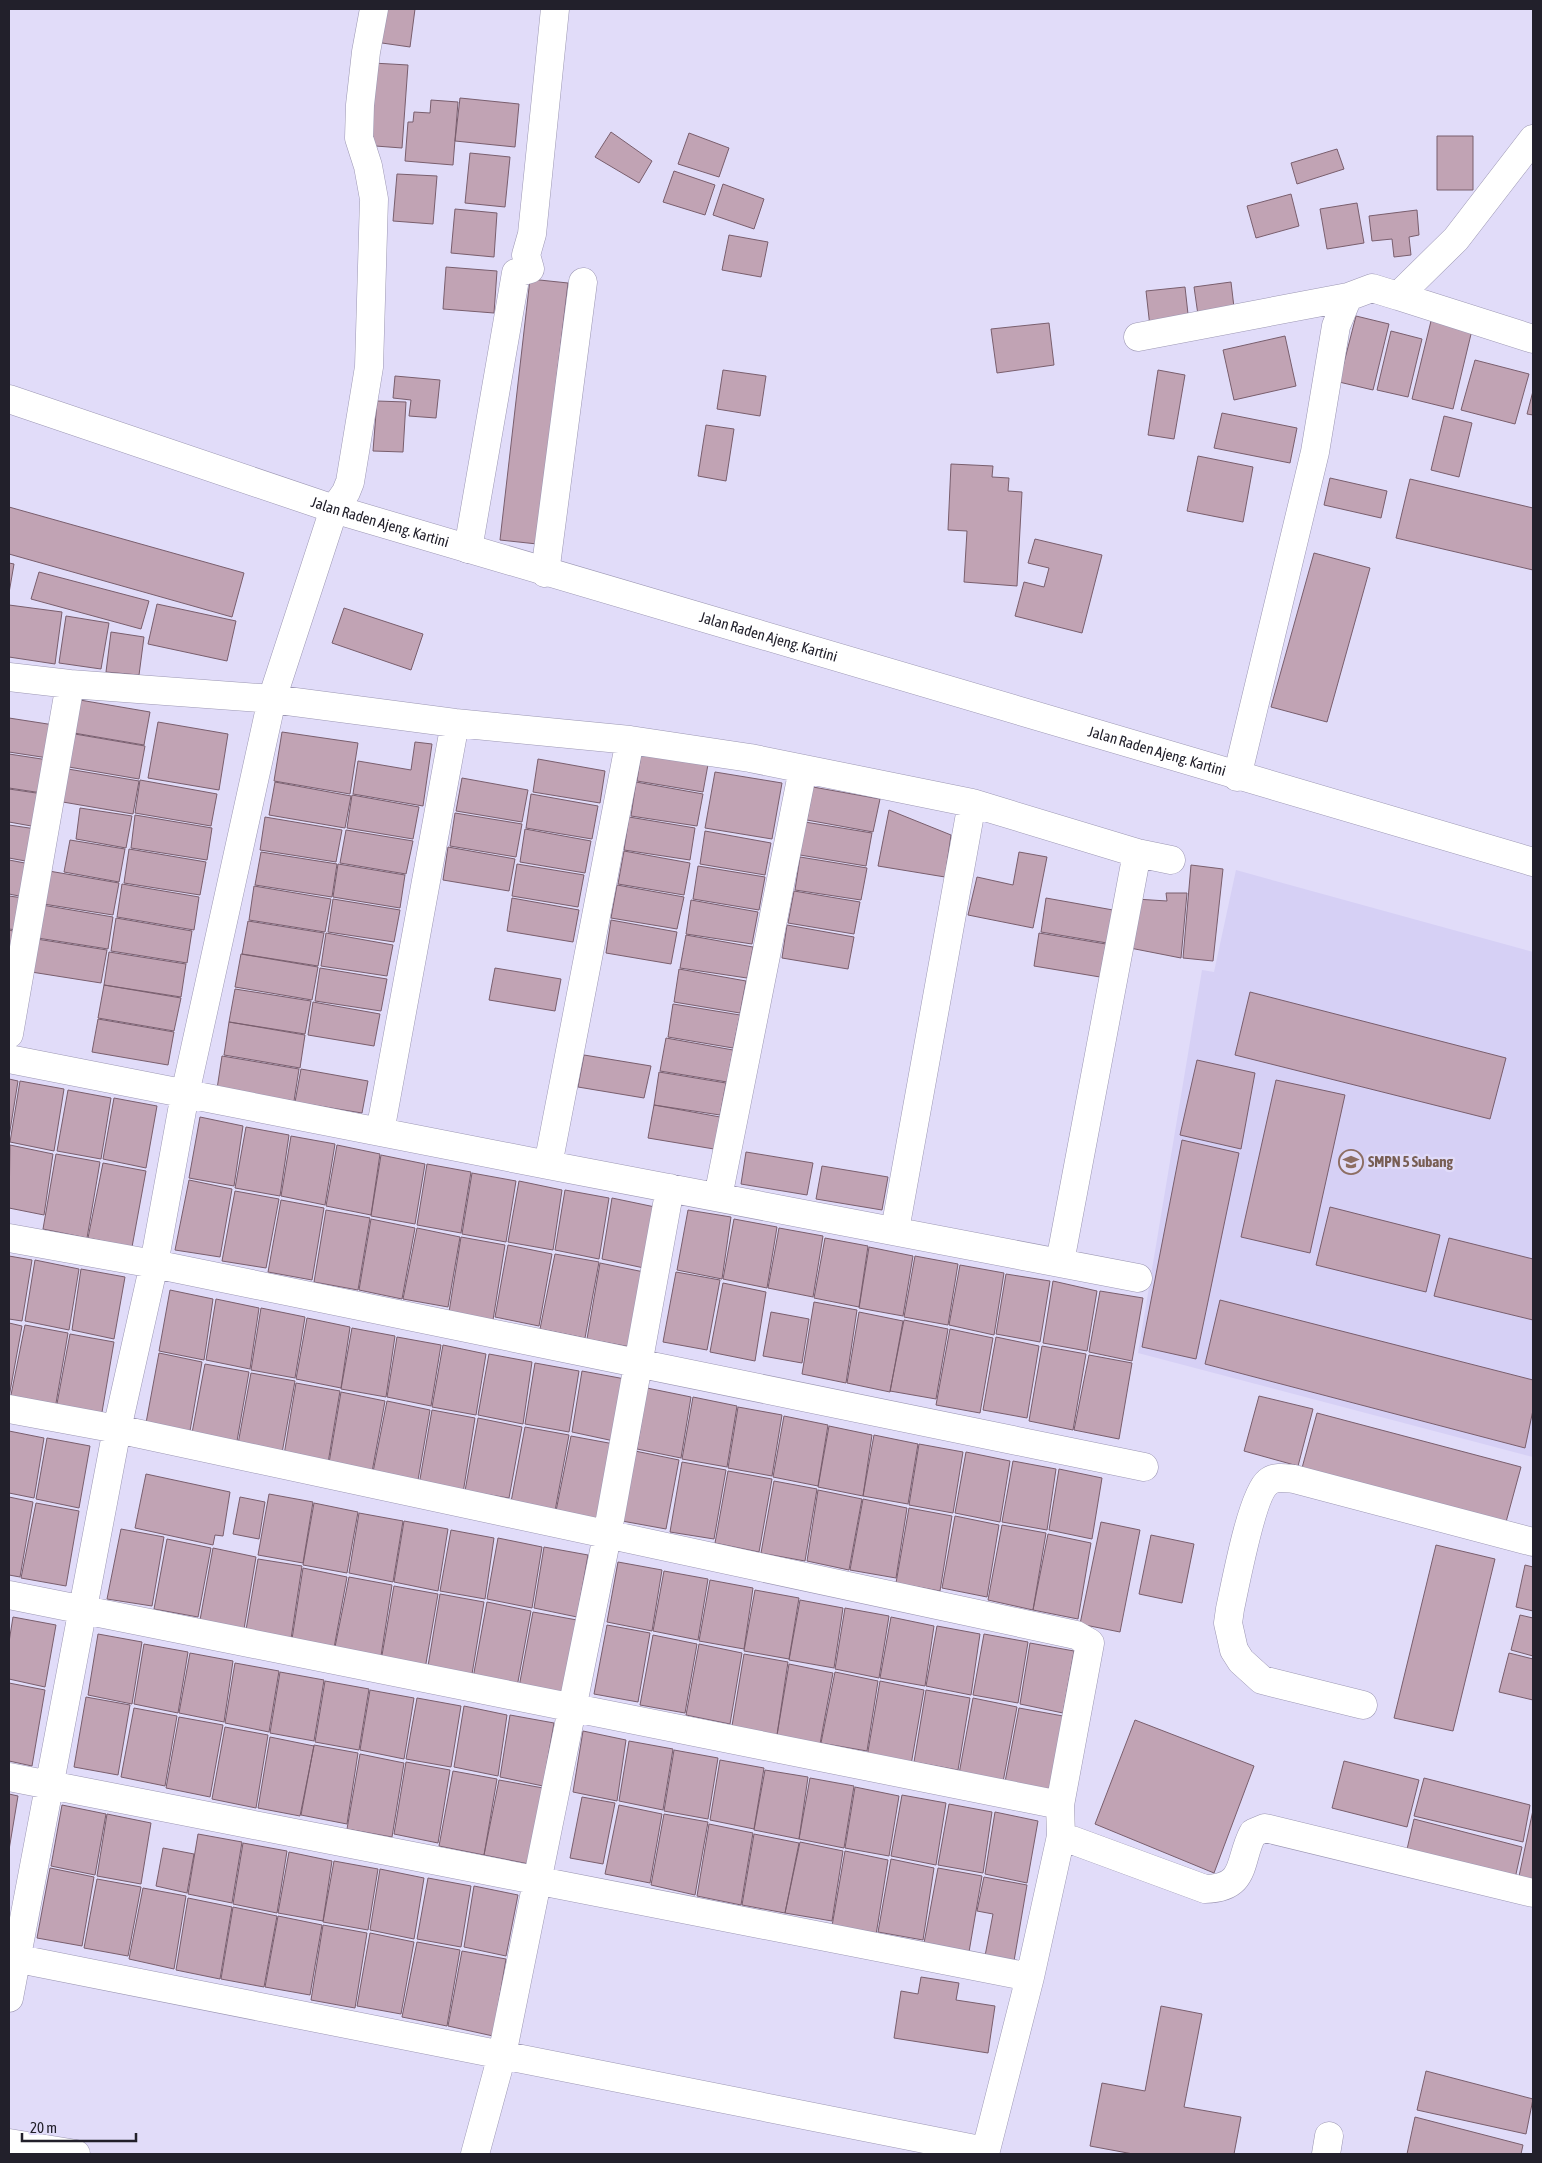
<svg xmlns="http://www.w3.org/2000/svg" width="1542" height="2163" font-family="'Asap Condensed',sans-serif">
	<rect width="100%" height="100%" fill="#e1dcf9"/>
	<!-- built -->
	<path fill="#d6d0f5" d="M1236,870L1533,952V1457L1138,1353L1202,970L1214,972Z"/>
	<!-- building -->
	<path fill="#c1a3b4" stroke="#795e6d" d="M378,9H415L410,47L375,42Z
		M355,62L408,65L402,148L349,144Z
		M460,98L519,104L515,147L455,141Z
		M431,100L458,102L453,165L405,161L408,122H413L414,112L430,113Z
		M611,132L652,161L639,183L595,157Z
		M689,133L729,148L719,177L678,164Z
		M1437,136H1473V190H1437Z
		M1337,149L1344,169L1297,184L1291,163Z
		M470,153L510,157L505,207L465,203Z
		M674,171L715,185L705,215L663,202Z
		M397,174L437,176L433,224L393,221Z
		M723,184L764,199L754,229L713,215Z
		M1291,194L1299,226L1256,238L1247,206Z
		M1357,203L1364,243L1327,249L1320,209Z
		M455,209L497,213L494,257L451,253Z
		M1417,210L1419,235L1409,237L1411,255L1394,257L1392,239L1372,241L1369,216Z
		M729,235L768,242L761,277L722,270Z
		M446,267L497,271L494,313L443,309Z
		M530,279L568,283L537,544L500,540Z
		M1231,282L1235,316L1199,322L1194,287Z
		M1185,287L1189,323L1150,327L1146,291Z
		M1356,316L1389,324L1373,390L1339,382Z
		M1431,321L1472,330L1453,409L1412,399Z
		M1049,323L1054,365L997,373L991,329Z
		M1391,331L1422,339L1408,397L1377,390Z
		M1285,336L1296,386L1234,400L1223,350Z
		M1475,360L1529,374L1515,424L1461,410Z
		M723,370L766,376L760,416L717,409Z
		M1158,370L1185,375L1174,439L1148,435Z
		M395,376L440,380L436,418L409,416L411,400L393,398Z
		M1533,391V415L1527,414Z
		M377,401L406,402L403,452L373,451Z
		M1222,413L1297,428L1290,463L1214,448Z
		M1444,416L1472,423L1459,477L1431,470Z
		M706,425L734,429L726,481L698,476Z
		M1198,456L1253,467L1243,522L1187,511Z
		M951,464L993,466L992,477L1009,478L1008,491L1022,492L1017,586L964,582L967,531L948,530Z
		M1330,478L1387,491L1381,518L1324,505Z
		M1410,479L1533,508V570L1396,538Z
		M9,507L244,573L232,617L9,554Z
		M1035,539L1102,555L1082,633L1015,616L1024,582L1044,587L1049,568L1028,563Z
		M1314,553L1370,568L1327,722L1271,707Z
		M9,563L14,564L9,593Z
		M39,572L149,601L141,629L31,599Z
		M157,604L236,621L227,661L148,644Z
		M9,605L62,612L55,664L9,657Z
		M344,608L423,634L411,670L332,643Z
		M66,616L109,623L101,669L59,663Z
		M111,632L144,637L139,675L106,672Z
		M74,699L150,712L144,745L68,732Z
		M9,718L54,725L48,758L9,752Z
		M158,722L228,734L219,790L148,778Z
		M282,732L358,743L350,794L274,781Z
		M69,733L145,746L139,779L63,766Z
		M415,742L432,744L423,806L353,794L358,761L411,770Z
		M642,748L709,759L703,792L637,781Z
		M9,754L48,760L42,793L9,788Z
		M538,759L605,771L600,803L533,792Z
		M62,768L139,781L133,814L57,801Z
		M715,772L782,783L772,839L705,828Z
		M462,778L528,790L522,822L456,811Z
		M140,780L217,794L211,826L135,813Z
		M275,782L351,796L345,828L269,815Z
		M636,782L703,794L697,826L631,816Z
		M813,787L880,799L873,832L807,820Z
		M9,789L43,794L37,827L9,822Z
		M531,794L598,806L592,839L526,828Z
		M352,795L419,807L413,839L347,828Z
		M80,808L132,816L126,848L76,839Z
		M889,810L951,835L945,877L878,866Z
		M455,813L522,824L516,857L450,846Z
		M135,815L212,828L207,860L131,848Z
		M265,817L342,830L336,862L260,850Z
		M629,817L695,828L690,860L624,850Z
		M805,822L872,833L866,866L800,855Z
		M9,825L36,829L31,862L9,858Z
		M525,829L591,841L585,873L520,862Z
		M346,830L413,841L406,874L340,863Z
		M705,831L771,843L765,875L700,864Z
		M70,840L125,849L119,882L64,872Z
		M448,847L515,859L509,891L443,880Z
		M129,849L206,862L200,895L124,883Z
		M624,851L690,863L684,895L618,884Z
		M261,852L337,864L332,897L255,885Z
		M1019,852L1047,857L1033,928L968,915L977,877L1013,885Z
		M800,857L867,868L861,900L795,890Z
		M9,860L30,864L24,897L9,894Z
		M338,864L405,875L400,908L333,897Z
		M517,864L584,875L578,907L512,896Z
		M1191,865L1223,869L1213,961L1183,958Z
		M698,866L765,877L759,910L693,899Z
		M43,870L119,883L113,915L37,903Z
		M122,884L199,897L194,930L117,917Z
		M617,885L684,897L677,929L611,918Z
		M254,886L331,899L325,932L249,920Z
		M794,891L860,902L854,934L788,923Z
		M1166,893H1187L1181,958L1130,948L1136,899L1167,901Z
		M9,896L23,898L17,930L9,929Z
		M512,898L579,910L573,942L507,931Z
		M1046,898L1113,910L1107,943L1041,932Z
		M333,899L400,910L394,942L328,932Z
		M691,900L758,912L752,944L686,934Z
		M36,904L113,917L108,949L31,937Z
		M116,918L192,931L187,963L111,951Z
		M611,920L677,932L671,964L606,953Z
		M248,921L324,933L318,966L242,954Z
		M787,925L854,937L848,969L782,958Z
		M9,930L17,932L9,964Z
		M326,933L393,945L387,976L321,966Z
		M1039,933L1106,944L1100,977L1034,966Z
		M686,935L753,947L747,978L680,968Z
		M30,938L107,950L101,983L25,971Z
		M109,952L186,964L181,997L104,985Z
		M241,954L318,967L312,1000L235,987Z
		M320,968L387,979L381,1011L315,1001Z
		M495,968L561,979L555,1011L489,1000Z
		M679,969L746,981L740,1013L674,1002Z
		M104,985L181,998L174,1031L98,1018Z
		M235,989L311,1001L305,1034L229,1022Z
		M1250,992L1506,1058L1490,1119L1235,1055Z
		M313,1002L380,1014L374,1046L308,1035Z
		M673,1004L740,1015L733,1048L668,1037Z
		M98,1019L174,1032L168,1065L92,1052Z
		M229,1022L305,1035L300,1068L224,1055Z
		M666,1038L733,1050L727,1082L660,1071Z
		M584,1055L651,1066L644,1098L578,1087Z
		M222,1056L299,1069L294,1101L217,1089Z
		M1197,1060L1255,1073L1241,1149L1180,1135Z
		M301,1069L368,1081L362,1113L295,1102Z
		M659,1072L726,1083L720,1115L654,1105Z
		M9,1079L18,1081L9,1137Z
		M1276,1080L1345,1095L1310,1253L1241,1237Z
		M20,1081L64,1089L54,1151L10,1142Z
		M68,1090L111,1098L101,1159L57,1151Z
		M114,1098L157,1106L146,1168L103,1159Z
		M654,1105L720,1117L714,1149L648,1138Z
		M200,1117L243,1126L234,1186L189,1178Z
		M246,1127L289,1135L280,1196L235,1188Z
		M291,1136L335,1144L325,1205L281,1196Z
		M1182,1140L1239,1153L1196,1359L1142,1347Z
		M10,1145L53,1154L44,1215L9,1208Z
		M337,1145L380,1154L371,1215L326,1206Z
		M746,1152L813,1163L807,1195L741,1184Z
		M56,1154L100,1162L87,1238L43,1229Z
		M381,1155L425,1164L415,1224L371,1216Z
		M103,1163L146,1171L132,1247L88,1238Z
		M427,1164L471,1172L461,1233L417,1225Z
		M822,1166L888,1177L882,1210L816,1199Z
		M472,1173L516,1181L506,1242L462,1234Z
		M189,1180L232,1189L220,1257L175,1250Z
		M519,1181L562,1190L553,1250L508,1242Z
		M565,1190L609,1198L599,1259L555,1250Z
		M235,1191L279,1199L266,1268L222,1261Z
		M612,1198L655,1207L644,1268L602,1259Z
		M281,1200L324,1208L312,1280L268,1272Z
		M1330,1207L1440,1235L1426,1292L1316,1265Z
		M326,1210L370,1218L358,1290L314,1282Z
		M688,1210L731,1217L722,1279L677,1270Z
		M371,1219L415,1228L402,1299L359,1290Z
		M734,1219L777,1227L767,1288L723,1279Z
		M417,1228L460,1237L448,1307L403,1299Z
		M779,1228L823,1236L813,1297L768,1288Z
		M461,1237L505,1245L493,1320L449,1312Z
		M825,1238L868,1246L859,1307L814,1298Z
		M1449,1238L1533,1259V1320L1434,1296Z
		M508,1245L552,1254L539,1326L495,1317Z
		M869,1247L913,1256L903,1316L859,1308Z
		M555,1254L599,1262L585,1338L540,1329Z
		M9,1256L32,1260L22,1321L9,1319Z
		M915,1256L958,1264L948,1325L904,1317Z
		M35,1260L79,1269L69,1330L25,1321Z
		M600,1263L644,1272L631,1347L587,1339Z
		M960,1265L1004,1273L994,1335L949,1325Z
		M81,1269L125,1277L114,1339L72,1330Z
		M676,1272L720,1280L707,1350L663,1342Z
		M1006,1274L1050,1281L1040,1342L996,1334Z
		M1053,1281L1097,1291L1087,1351L1043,1343Z
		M723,1283L766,1292L755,1361L710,1352Z
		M170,1290L213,1299L204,1360L159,1351Z
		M1100,1291L1143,1298L1132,1361L1089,1352Z
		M216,1299L259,1308L250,1369L206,1360Z
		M1220,1300L1533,1380V1410L1525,1448L1205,1364Z
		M814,1302L857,1310L846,1383L802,1374Z
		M261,1308L305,1317L295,1378L251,1370Z
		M771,1312L809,1319L802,1363L763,1356Z
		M859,1312L903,1321L890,1392L847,1383Z
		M307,1318L350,1327L341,1388L296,1379Z
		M904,1320L948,1329L936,1399L890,1391Z
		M9,1323L22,1326L9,1397Z
		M25,1325L68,1333L55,1409L10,1400Z
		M352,1328L395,1336L386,1397L341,1389Z
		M950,1329L993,1338L980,1413L936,1405Z
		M70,1334L114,1342L101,1418L56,1409Z
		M397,1337L441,1345L431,1406L387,1397Z
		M996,1337L1039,1346L1027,1418L983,1410Z
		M443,1345L486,1354L476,1415L432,1407Z
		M1042,1346L1086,1354L1073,1430L1029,1421Z
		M159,1353L202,1362L190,1431L146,1423Z
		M489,1354L532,1362L523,1424L478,1415Z
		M1089,1355L1132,1363L1119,1439L1074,1430Z
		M535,1363L579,1371L569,1432L525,1424Z
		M205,1364L249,1372L237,1441L192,1433Z
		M582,1371L625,1379L614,1441L572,1432Z
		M251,1373L295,1381L282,1453L238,1444Z
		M296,1383L340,1391L328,1463L284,1455Z
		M647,1388L691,1397L681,1458L637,1449Z
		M341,1392L385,1401L372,1472L329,1463Z
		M1259,1396L1313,1409L1298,1466L1244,1451Z
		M693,1397L737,1406L727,1467L682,1459Z
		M387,1401L430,1410L418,1480L373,1472Z
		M738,1407L782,1415L772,1476L728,1468Z
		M432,1410L475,1418L463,1493L419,1485Z
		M1317,1413L1521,1467L1506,1522L1302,1468Z
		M784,1416L828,1425L818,1486L773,1477Z
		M478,1418L522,1427L509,1498L465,1491Z
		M829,1426L872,1435L863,1496L818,1487Z
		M525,1427L569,1435L555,1511L511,1502Z
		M9,1431L44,1438L34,1498L9,1493Z
		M874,1435L918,1444L908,1504L863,1496Z
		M571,1436L614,1444L601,1520L556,1511Z
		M47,1438L90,1446L79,1508L36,1499Z
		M919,1444L963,1452L953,1513L909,1505Z
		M635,1451L679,1460L666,1529L622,1521Z
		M966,1452L1010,1461L1000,1522L955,1513Z
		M1013,1461L1056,1469L1047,1530L1002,1522Z
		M682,1462L726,1470L714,1539L670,1532Z
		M1059,1469L1102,1478L1092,1539L1049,1530Z
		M728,1471L772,1479L759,1552L715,1543Z
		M146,1474L230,1492L223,1536L215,1535L213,1545L135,1528Z
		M774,1481L817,1489L805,1561L761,1553Z
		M818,1490L862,1499L849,1570L807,1561Z
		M269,1494L313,1502L303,1563L258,1555Z
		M9,1497L33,1502L20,1577L9,1575Z
		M240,1497L265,1502L259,1539L233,1534Z
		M863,1499L907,1508L896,1578L850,1570Z
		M36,1503L79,1511L66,1586L21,1578Z
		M314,1503L358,1512L347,1573L303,1565Z
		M909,1508L952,1516L940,1591L896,1583Z
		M359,1513L403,1521L393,1582L349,1573Z
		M955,1516L999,1525L987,1597L942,1588Z
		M404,1521L448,1529L438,1591L394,1582Z
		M1101,1522L1140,1530L1120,1632L1080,1624Z
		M1002,1525L1046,1533L1033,1610L988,1600Z
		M121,1529L164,1537L152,1606L107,1599Z
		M451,1530L494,1538L485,1599L440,1591Z
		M1048,1534L1091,1543L1078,1619L1033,1610Z
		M1151,1535L1194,1544L1182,1603L1139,1594Z
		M498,1538L542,1547L532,1608L487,1599Z
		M167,1539L211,1548L198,1617L154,1609Z
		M1436,1545L1495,1559L1453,1731L1394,1718Z
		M544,1547L588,1555L577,1617L534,1608Z
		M213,1548L256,1557L244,1629L200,1620Z
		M258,1559L302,1566L291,1639L246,1630Z
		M618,1562L662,1570L652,1631L607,1622Z
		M1525,1565L1533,1567V1611L1516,1607Z
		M303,1568L347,1577L334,1648L292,1639Z
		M664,1571L708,1579L698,1640L653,1631Z
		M349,1577L392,1585L381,1656L335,1647Z
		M710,1580L753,1588L744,1649L699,1641Z
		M394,1586L438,1594L425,1669L381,1661Z
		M755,1590L799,1598L789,1659L744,1651Z
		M440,1594L484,1602L472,1674L428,1666Z
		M800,1600L843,1608L834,1668L789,1660Z
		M487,1602L531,1611L517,1687L473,1678Z
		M845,1608L889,1616L879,1678L835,1669Z
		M533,1612L577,1620L563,1696L519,1687Z
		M1520,1615L1533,1618V1656L1511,1650Z
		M13,1617L56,1625L45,1687L9,1679V1642Z
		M891,1617L934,1626L925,1686L880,1678Z
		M607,1625L650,1633L638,1702L594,1694Z
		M937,1626L980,1634L971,1695L926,1686Z
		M98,1634L142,1642L132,1704L88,1695Z
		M984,1634L1028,1642L1018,1703L973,1695Z
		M653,1635L697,1644L685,1713L640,1705Z
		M1030,1643L1074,1651L1063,1713L1020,1704Z
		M144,1644L188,1652L178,1713L134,1704Z
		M699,1644L742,1653L730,1724L686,1715Z
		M190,1653L233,1661L224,1722L179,1713Z
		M1509,1653L1533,1659V1700L1499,1692Z
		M744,1654L788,1662L777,1735L732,1726Z
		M235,1663L279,1671L269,1732L225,1723Z
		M789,1664L833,1673L820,1744L777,1735Z
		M280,1672L324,1680L314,1741L270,1733Z
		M835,1672L878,1681L867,1751L821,1743Z
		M325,1681L369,1689L359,1750L315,1742Z
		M880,1681L924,1690L911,1765L867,1757Z
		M9,1683L45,1690L32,1766L9,1761Z
		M370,1690L414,1698L404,1759L360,1750Z
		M926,1690L970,1698L958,1770L914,1762Z
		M86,1697L130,1705L118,1775L74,1767Z
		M417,1698L461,1706L451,1767L406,1759Z
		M973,1698L1017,1707L1003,1782L959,1774Z
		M464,1706L507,1715L498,1776L454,1767Z
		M134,1708L177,1716L165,1786L121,1777Z
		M1019,1708L1063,1716L1049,1791L1005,1782Z
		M510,1715L554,1723L543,1786L500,1777Z
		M179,1717L223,1725L210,1797L166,1788Z
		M1135,1720L1254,1766L1214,1873L1095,1824Z
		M225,1727L268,1735L256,1808L212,1799Z
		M583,1731L626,1740L617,1801L573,1792Z
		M270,1737L314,1746L300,1816L258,1808Z
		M629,1741L673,1749L663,1810L619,1801Z
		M314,1745L358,1753L347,1824L301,1815Z
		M674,1750L718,1758L708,1819L664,1811Z
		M360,1754L404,1763L392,1837L347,1829Z
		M720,1760L764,1768L754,1829L710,1820Z
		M1344,1761L1419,1780L1407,1827L1332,1808Z
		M406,1762L450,1770L438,1843L394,1834Z
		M765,1770L808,1777L799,1839L754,1830Z
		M453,1771L497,1779L484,1855L439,1846Z
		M810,1778L854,1786L844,1848L799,1839Z
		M1424,1778L1530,1805L1523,1842L1414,1816Z
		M499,1780L543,1788L529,1864L484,1855Z
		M855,1787L899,1796L889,1856L845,1848Z
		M9,1794L18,1796L9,1850Z
		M902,1795L946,1803L936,1865L891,1856Z
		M582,1797L615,1803L603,1864L570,1858Z
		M949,1804L992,1812L983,1873L938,1865Z
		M62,1805L106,1814L95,1875L51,1866Z
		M619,1805L662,1814L650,1883L605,1874Z
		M1533,1810V1884L1518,1881Z
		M995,1812L1038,1821L1027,1883L985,1874Z
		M107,1814L151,1823L141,1884L97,1876Z
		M664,1814L708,1822L695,1895L651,1885Z
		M1414,1819L1522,1847L1514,1883L1405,1858Z
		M709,1824L753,1833L741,1905L697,1896Z
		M198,1834L242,1842L232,1903L188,1894Z
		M754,1834L799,1843L785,1913L742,1905Z
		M800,1842L843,1851L832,1921L785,1913Z
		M243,1843L287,1851L277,1913L233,1904Z
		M163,1848L194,1854L187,1893L156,1886Z
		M845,1851L888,1860L876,1935L832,1926Z
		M289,1852L332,1861L323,1921L278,1913Z
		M891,1859L934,1868L923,1940L878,1932Z
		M334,1861L378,1869L368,1930L323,1922Z
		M50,1868L94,1877L82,1946L37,1938Z
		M938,1868L982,1876L969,1952L924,1943Z
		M380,1869L424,1878L414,1939L370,1930Z
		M984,1877L1027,1885L1014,1961L985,1956L993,1914L977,1911Z
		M428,1878L471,1886L461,1947L417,1939Z
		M97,1879L141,1887L128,1956L84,1948Z
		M474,1886L518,1895L506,1956L464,1947Z
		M143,1888L186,1896L174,1969L129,1959Z
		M188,1898L232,1907L220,1979L176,1970Z
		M233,1907L277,1916L264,1987L221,1979Z
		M278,1916L322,1925L310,1995L265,1987Z
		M323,1925L367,1933L355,2008L311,2000Z
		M370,1933L414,1942L401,2014L357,2006Z
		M417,1942L460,1950L447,2026L402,2017Z
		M462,1951L506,1959L493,2036L448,2026Z
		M921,1977L959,1983L956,2000L995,2006L988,2053L894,2038L901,1991L918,1994Z
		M1161,2006L1202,2014L1184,2107L1241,2117L1234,2154H1133L1090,2146L1102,2083L1145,2091Z
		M1426,2071L1533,2099L1526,2134L1417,2110Z
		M1415,2117L1523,2145L1521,2154H1407Z"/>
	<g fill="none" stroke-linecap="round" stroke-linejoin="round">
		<defs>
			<path id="minor" d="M1398,296L1533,339
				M1138,337L1348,297
				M468,549L516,273L530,269L526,255L532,234L555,9
				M545,573L583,282
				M9,677L70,684L272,699L455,723L630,740L750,758L972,803L1137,853L1171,860
				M1237,777L1315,452L1336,326L1348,297L1372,288L1398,296L1456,239L1533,139
				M9,1034L70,684
				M9,1059L548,1165L1138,1278
				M380,1132L455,723
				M548,1165L630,740
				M718,1197L803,769
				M895,1230L972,803
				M9,1238L154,1264L1144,1467
				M1060,1262L1137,853
				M9,1409L117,1429L1076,1635L1090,1643L1060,1805L1061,1836L1030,1977L985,2154
				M9,1595L1060,1805
				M1363,1705L1262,1680L1241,1661L1234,1650L1228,1623L1230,1609C1235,1586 1252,1494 1268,1482C1275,1476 1285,1478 1294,1479L1533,1542
				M9,1777L1030,1977
				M1061,1836L1205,1889C1248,1888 1238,1861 1253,1833L1265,1828L1533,1893
				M9,1957L985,2151
				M9,1998L117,1429L154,1264L185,1094L272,699L334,509L346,492L350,482L369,367L374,199L368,166L359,138L360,105L366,52L374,9
				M9,2143L76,2154
				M475,2154L502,2055L607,1536L670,1188
				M1326,2154L1329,2136"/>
			<g id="major">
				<path id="s1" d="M9,399L334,509L1533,862"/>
			</g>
		</defs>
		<!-- minor casing -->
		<use href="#minor" stroke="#9c97b3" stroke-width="29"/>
		<!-- major casing -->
		<use href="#major" stroke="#9c97b3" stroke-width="29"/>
		<!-- minor -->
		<use href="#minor" stroke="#fff" stroke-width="28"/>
		<!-- major -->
		<use href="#major" stroke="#fff" stroke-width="28"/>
	</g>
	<!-- icons -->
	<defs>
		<symbol id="school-ring" viewBox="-11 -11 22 22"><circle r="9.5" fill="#e1dcf9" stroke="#8d6e63" stroke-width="1.5"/><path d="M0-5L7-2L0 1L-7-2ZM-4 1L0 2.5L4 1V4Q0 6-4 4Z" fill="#8d6e63"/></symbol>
	</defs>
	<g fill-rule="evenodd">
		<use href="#school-ring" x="1337" y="1148" width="28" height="28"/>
	</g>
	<g text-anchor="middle" stroke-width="4.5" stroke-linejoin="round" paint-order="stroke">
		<!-- street labels -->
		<g font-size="15" fill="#22202b" stroke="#e1dcf9">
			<text dy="5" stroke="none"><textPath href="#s1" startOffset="391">Jalan Raden Ajeng. Kartini</textPath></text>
			<text dy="5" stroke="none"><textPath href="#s1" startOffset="796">Jalan Raden Ajeng. Kartini</textPath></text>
			<text dy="5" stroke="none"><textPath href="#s1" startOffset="1201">Jalan Raden Ajeng. Kartini</textPath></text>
		</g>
		<!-- education labels -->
		<g font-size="15" font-weight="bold" fill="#785e54" stroke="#e1dcf9" text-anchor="start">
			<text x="1368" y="1167">SMPN 5 Subang</text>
		</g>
	</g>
	<!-- border -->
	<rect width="1542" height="2163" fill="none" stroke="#22202b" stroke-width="20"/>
	<!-- scale -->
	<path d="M22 2133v8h114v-8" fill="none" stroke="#22202b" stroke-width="2.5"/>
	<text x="30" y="2133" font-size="15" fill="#22202b" stroke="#e1dcf9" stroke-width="4" paint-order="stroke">20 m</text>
</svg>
